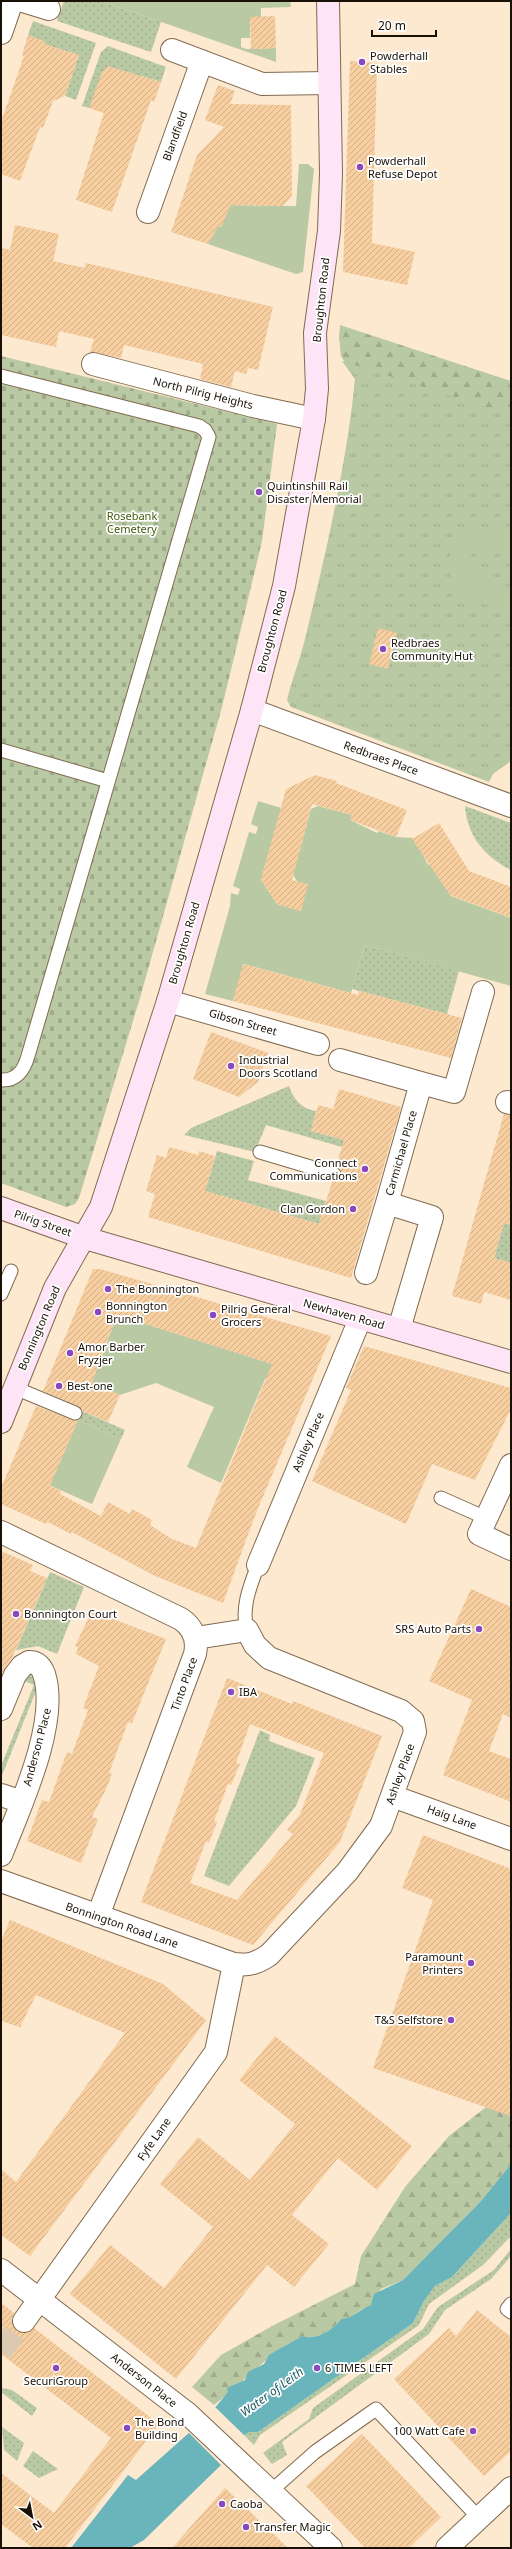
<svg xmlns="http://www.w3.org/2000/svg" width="512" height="2549" font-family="'Noto Sans',sans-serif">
	<defs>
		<pattern id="grass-dots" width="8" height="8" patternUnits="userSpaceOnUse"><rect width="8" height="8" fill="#b9c9a4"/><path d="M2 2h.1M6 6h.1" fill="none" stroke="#9eac8c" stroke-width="1.8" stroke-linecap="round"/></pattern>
		<pattern id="forest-firs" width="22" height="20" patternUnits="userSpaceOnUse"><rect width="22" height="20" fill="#b9c9a4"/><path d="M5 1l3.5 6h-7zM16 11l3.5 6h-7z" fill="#9eac8c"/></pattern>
		<pattern id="cemetery-stones" width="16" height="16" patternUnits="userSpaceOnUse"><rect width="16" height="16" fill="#b9c9a4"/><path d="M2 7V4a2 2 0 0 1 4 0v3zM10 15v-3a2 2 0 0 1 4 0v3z" fill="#9eac8c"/></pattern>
		<pattern id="park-tufts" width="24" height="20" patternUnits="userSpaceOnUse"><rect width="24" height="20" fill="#b9c9a4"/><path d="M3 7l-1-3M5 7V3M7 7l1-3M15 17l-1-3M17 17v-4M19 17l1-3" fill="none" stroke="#9eac8c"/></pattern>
		<pattern id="building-hatch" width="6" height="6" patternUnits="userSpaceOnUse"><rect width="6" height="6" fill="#f6ce9f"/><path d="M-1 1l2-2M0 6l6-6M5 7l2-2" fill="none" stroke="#d2b087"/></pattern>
	</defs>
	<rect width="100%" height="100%" fill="#fde9d0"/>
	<!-- grass -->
	<path fill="url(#grass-dots)" d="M64,1H101L161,22L151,52L57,21Z
		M33,21L96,43L76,100L65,96L79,55L44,44L28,35Z
		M108,46L166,67L161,82L142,76L89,108L82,106L101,52Z
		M465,806L511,823V870C485,857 467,836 465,806Z
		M365,945L459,971L447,1014L352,989Z
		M289,1086C293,1099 302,1109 316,1111L311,1131L344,1140L342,1147L266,1125L255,1152L184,1135L191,1128Z
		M217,1151L254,1161L248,1180L326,1201L319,1224L205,1191Z
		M504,1223L511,1225V1263L494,1258Z
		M82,1411L125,1430L121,1439L78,1420Z
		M50,1572L84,1587L57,1654L38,1646L16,1650Z
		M29,1674L34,1677L38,1686L1,1778V1766L34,1685L22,1680Z
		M260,1730L270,1735L269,1741L315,1758L296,1806L229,1886L204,1876Z
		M511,2213V2236L483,2265L429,2304L419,2325L260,2435L254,2445L244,2435L249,2432H258L413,2323L424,2301L435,2286L452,2277Z
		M511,2249V2256L491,2279L445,2310L429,2334L282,2442L287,2455L272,2464L263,2453L309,2419L313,2408L423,2329L438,2307L494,2270Z
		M2,2388L12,2390L37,2408L32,2416L1,2392Z
		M2,2427L24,2443L17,2461L4,2450Z
		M33,2451L58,2469L39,2478L23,2466Z"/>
	<!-- forest -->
	<path fill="url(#forest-firs)" d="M340,325L511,381V441L352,413L355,379L341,356L339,337Z
		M486,2107L511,2116V2164L481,2201L403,2280L381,2289L371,2305L360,2310L349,2319H341C333,2330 316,2341 302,2336C267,2354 245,2381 214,2405L192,2387L221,2355L274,2325L355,2284L361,2256L405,2187L449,2136Z"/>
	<!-- cemetery -->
	<path fill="url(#cemetery-stones)" d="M1,356L277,424L262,541L222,707L140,998L79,1198L75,1204L66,1207L1,1183Z"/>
	<!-- park -->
	<path fill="url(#park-tufts)" d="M342,361L511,415V761L493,774L489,782L291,707L287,700C292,679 300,660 305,639C325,556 347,463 355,379Z"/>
	<!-- garden -->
	<path fill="#b9c9a4" d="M101,1H290L291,7L261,8V17H250V38H241V47L246,49L276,48V62Z
		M299,164H308L314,169L303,272L296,274L208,244L218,226L221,227L228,205L296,206Z
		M480,528L493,529L511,537V559L483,548L472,552L468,563L474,573L511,590V614C496,608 476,603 463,593C446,581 444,554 458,539C465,533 472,531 480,528Z
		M258,801L281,808L261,880L277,904L301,911L297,881L293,875L311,809L318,806L352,815L350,820L377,833L378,831L396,837L414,838L428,865L430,864L451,896L511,918V986L365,945L351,993L244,964L233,1001L205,994L230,906L231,893L238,895L240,889L233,886L249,832L256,834L258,827L251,824Z
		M117,1315L279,1366L272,1381L265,1379L221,1483L187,1467L214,1407L156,1383L120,1395L90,1382L99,1364Z
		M78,1420L121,1439L92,1504L42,1482L56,1471Z"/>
	<!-- water -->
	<path fill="#6ab5bc" d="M511,2164V2213L452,2277L435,2286L424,2301L413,2323L258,2432H249L230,2445L219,2462L221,2465L144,2540L130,2548H71L128,2475L136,2480L209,2415L228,2392L227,2388L245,2380L248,2372L264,2364L269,2355L302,2336C316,2341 333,2330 341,2319C353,2319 359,2309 371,2305L374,2294L403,2280L481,2201Z"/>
	<!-- pier -->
	<path fill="#fde9d0" d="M214,2406L246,2437L231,2447L221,2462L222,2466L187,2431Z"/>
	<!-- building -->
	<path fill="url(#building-hatch)" fill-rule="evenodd" d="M275,16L276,48L251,49L250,17Z
		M28,35L45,41L44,44L79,55L65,96L53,101L43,128L40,127L20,181L1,174V122L24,56L22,55Z
		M350,61L377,63L372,243L415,252L407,285L343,272Z
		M108,66L161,82L154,102L151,100L112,212L76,200L104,113L89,108L102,72Z
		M218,85L235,91L230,104L291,105L292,196L283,206L231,205L221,227L218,226L208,244L171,232L197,155L224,127L205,120Z
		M15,225L59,234L53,261L85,268L86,263L273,307L258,370L248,368L246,374L235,371L231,387L200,379L203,364L124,345L121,358L90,352L94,339L59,331L56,347L1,335V248L10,250Z
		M378,628L397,633L388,669L369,664Z
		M315,775L337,781L336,783L407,810L396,837L350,820L352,815L312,804L292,880L308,884L301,911L277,904L261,880L286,789Z
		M439,823L469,871L511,887V918L450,895L412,839Z
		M243,964L358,995L359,991L462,1018L451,1058L233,1001Z
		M211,1032L268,1053L258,1082L239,1097L193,1079Z
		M339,1089L401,1107L351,1278L148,1217L155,1194L146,1191L157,1155L166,1158L169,1147L198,1155L199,1151L215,1156L205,1191L319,1224L332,1182H336L342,1177V1172L336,1166L344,1140L311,1131L318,1105L333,1109Z
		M504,1114L511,1115V1225L504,1223L494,1258L511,1263V1300L484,1292L481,1304L452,1296Z
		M93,1269H100L331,1336L256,1513L223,1603L155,1576L72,1532L71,1534L48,1522L46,1524L1,1504V1488L36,1406L72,1420H78L50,1486L61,1491L60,1494L101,1516L108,1502L130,1514L132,1509L152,1520L150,1525L172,1539L196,1548L272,1364L117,1315L92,1383L120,1395L108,1422L83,1411L78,1406L43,1391Z
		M364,1346L511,1388V1409L475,1480L432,1464L406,1524L312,1481L351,1390L346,1388Z
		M1,1551L33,1565L30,1571L47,1578L12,1658L1,1676Z
		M471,1589L511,1607V1718L503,1714L489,1751L511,1759V1802L443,1775L472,1700L429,1681Z
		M92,1611L166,1639L132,1723L128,1722L109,1773L112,1774L107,1787L92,1817L98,1819L81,1863L27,1841L42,1800L49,1802L67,1752L72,1754L88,1710L83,1708L99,1666L76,1654L78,1647L75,1646Z
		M227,1678L292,1704L293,1701L382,1736L340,1842L253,1945L141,1902ZM250,1724L324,1753L300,1814L287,1830L293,1834L237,1900L190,1883L206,1841L209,1843L217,1822L214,1821L228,1784L231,1785L240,1764L236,1763Z
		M423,1835L511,1869V2116L373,2068L433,1900L402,1888Z
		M10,1920L163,1984L206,2020L30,2256L1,2235V2169L16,2182L125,2033L36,1995L20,2027L1,2021V1941Z
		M275,2036L412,2146L377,2190L338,2158L292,2215L329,2244L294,2287L267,2265L176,2379L70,2294L110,2245L164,2288L213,2227L160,2184L198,2137L250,2180L295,2124L239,2080Z
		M1,2303L14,2313L12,2320L16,2331L23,2333L34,2328L159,2424L65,2548H33L1,2524V2473L54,2513L111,2438L1,2354Z
		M477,2310L511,2337V2451L484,2476L394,2379L449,2328L456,2336Z
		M362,2434L441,2517L409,2548H365L306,2486Z
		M225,2488L239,2501L288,2548H172Z"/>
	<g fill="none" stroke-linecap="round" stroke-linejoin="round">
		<!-- street-tunnel -->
		<path stroke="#dbc9b2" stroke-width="22" stroke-dasharray="22 11" stroke-linecap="butt" d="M1,2351L24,2321"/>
		<defs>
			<path id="lane" d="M1,376L199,426L205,430L209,437L28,1056C24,1070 17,1081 1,1080
				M1,750L108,781
				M260,1152L334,1174
				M1,1294L11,1271
				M15,1388L75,1413
				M441,1498L486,1518
				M247,1630C241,1608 250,1586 258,1565
				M511,2304L507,2309L511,2312
				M271,2491L315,2452L376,2409L479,2518"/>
			<path id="street" d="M23,1L49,9
				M1,33L12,1
				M172,50L262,84L329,83
				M148,212L202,61
				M93,364L253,406L314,419
				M252,710L511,806
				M168,1001L318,1044
				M340,1060L421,1083L387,1203L432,1217L399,1329
				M421,1083L454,1092L483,992
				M507,1102L511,1103
				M366,1273L387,1203
				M511,1465L479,1534L511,1549
				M1,1532L181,1619C193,1627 198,1640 195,1654L98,1916
				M258,1565L360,1319
				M1,1709L15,1675L22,1666L29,1662C37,1661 42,1668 44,1674C60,1722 19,1809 1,1855
				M1,1795L22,1802
				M392,1796L511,1839
				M1,1881L234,1964C249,1966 257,1963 269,1955L347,1872L381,1826L415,1732L413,1721L401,1711L269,1658L255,1645L247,1630L196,1638
				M1,2270L188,2414L331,2548
				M24,2321L216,2052L234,1964
				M447,2548L511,2488"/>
			<path id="secondary" d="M1,1208L85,1238L511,1362
				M1,1422L55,1288L101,1207L168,1001L252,710L284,586L314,419L317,389L315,333L329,231L331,174L328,1"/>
		</defs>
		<!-- lane casing -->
		<use href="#lane" stroke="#816b50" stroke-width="15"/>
		<!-- street casing -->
		<use href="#street" stroke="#816b50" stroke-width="24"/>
		<!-- secondary casing -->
		<use href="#secondary" stroke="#816b50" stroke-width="24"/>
		<!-- lane -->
		<use href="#lane" stroke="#fff" stroke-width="13"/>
		<!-- street -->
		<use href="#street" stroke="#fff" stroke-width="22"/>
		<!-- secondary -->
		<use href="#secondary" stroke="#fee4f7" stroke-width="22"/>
	</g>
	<!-- markers -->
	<g fill="#8b48bd" stroke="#fff" stroke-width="1.5">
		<circle cx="362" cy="62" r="4"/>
		<circle cx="360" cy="167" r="4"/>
		<circle cx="259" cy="492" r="4"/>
		<circle cx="383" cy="649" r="4"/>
		<circle cx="231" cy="1066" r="4"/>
		<circle cx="365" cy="1169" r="4"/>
		<circle cx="353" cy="1209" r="4"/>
		<circle cx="108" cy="1289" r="4"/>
		<circle cx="98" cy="1312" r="4"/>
		<circle cx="213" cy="1315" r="4"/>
		<circle cx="70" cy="1353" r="4"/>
		<circle cx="59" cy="1386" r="4"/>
		<circle cx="16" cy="1614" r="4"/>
		<circle cx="479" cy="1629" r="4"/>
		<circle cx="231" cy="1692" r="4"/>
		<circle cx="471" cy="1963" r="4"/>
		<circle cx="451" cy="2020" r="4"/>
		<circle cx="56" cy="2368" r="4"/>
		<circle cx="317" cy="2368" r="4"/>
		<circle cx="127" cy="2428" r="4"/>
		<circle cx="473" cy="2431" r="4"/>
		<circle cx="222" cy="2504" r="4"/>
		<circle cx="246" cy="2527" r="4"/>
	</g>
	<g text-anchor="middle" stroke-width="3.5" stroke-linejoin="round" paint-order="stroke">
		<!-- poi labels -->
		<g font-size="11" fill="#191106" stroke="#fff" text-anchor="start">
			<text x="370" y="60">Powderhall<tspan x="370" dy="13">Stables</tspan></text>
			<text x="368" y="165">Powderhall<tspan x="368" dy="13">Refuse Depot</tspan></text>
			<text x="267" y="490">Quintinshill Rail<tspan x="267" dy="13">Disaster Memorial</tspan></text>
			<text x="391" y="647">Redbraes<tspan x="391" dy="13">Community Hut</tspan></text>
			<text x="239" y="1064">Industrial<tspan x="239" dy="13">Doors Scotland</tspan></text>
			<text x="357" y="1167" text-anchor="end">Connect<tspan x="357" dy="13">Communications</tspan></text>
			<text x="345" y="1213" text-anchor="end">Clan Gordon</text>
			<text x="116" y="1293">The Bonnington</text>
			<text x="106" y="1310">Bonnington<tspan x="106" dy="13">Brunch</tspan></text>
			<text x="221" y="1313">Pilrig General<tspan x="221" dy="13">Grocers</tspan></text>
			<text x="78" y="1351">Amor Barber<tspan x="78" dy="13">Fryzjer</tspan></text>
			<text x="67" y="1390">Best-one</text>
			<text x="24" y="1618">Bonnington Court</text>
			<text x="471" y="1633" text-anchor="end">SRS Auto Parts</text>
			<text x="239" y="1696">IBA</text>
			<text x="463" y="1961" text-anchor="end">Paramount<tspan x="463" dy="13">Printers</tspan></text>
			<text x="443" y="2024" text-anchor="end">T&amp;S Selfstore</text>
			<text x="325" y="2372">6 TIMES LEFT</text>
			<text x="56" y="2385" text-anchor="middle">SecuriGroup</text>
			<text x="135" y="2426">The Bond<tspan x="135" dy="13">Building</tspan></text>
			<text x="465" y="2435" text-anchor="end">100 Watt Cafe</text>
			<text x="230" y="2508">Caoba</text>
			<text x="254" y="2531">Transfer Magic</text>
		</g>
		<!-- street labels -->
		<g font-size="11" fill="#191106" stroke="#fff">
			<text transform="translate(175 136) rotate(-70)" y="4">Blandfield</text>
			<text transform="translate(321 300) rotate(-84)" y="4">Broughton Road</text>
			<text transform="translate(203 393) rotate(14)" y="4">North Pilrig Heights</text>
			<text transform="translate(272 631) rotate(-75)" y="4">Broughton Road</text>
			<text transform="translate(381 758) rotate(20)" y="4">Redbraes Place</text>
			<text transform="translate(184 943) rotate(-74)" y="4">Broughton Road</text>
			<text transform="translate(243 1022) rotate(16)" y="4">Gibson Street</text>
			<text transform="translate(401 1153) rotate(-74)" y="4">Carmichael Place</text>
			<text transform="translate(43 1223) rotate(19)" y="4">Pilrig Street</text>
			<text transform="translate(344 1314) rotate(16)" y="4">Newhaven Road</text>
			<text transform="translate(39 1328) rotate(-67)" y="4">Bonnington Road</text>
			<text transform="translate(308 1442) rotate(-67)" y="4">Ashley Place</text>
			<text transform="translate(184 1684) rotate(-70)" y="4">Tinto Place</text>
			<text transform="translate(37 1747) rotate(-75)" y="4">Anderson Place</text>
			<text transform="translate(400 1774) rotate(-70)" y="4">Ashley Place</text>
			<text transform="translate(452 1817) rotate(20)" y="4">Haig Lane</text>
			<text transform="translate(122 1925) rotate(19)" y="4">Bonnington Road Lane</text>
			<text transform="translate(154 2139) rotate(-55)" y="4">Fyfe Lane</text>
			<text transform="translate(144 2380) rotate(38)" y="4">Anderson Place</text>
		</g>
		<!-- park labels -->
		<g font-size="11" fill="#445d0f" stroke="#fff">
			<text x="132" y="520">Rosebank<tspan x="132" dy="13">Cemetery</tspan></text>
		</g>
		<!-- water labels -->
		<g font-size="12" font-style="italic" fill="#17585d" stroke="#fff">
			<text transform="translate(272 2392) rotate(-36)" y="4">Water of Leith</text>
		</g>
	</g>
	<!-- border -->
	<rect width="512" height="2549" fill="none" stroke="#191106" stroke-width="4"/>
	<!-- north arrow -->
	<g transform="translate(32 2517) rotate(148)" stroke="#ffffff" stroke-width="3" paint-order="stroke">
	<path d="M0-3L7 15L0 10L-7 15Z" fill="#191106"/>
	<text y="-6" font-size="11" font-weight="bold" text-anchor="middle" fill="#191106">N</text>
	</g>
	<!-- scale -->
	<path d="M372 30v6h64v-6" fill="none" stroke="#191106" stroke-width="2"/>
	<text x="378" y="30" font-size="12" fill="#191106" stroke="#ffffff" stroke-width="3" paint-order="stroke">20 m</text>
</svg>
